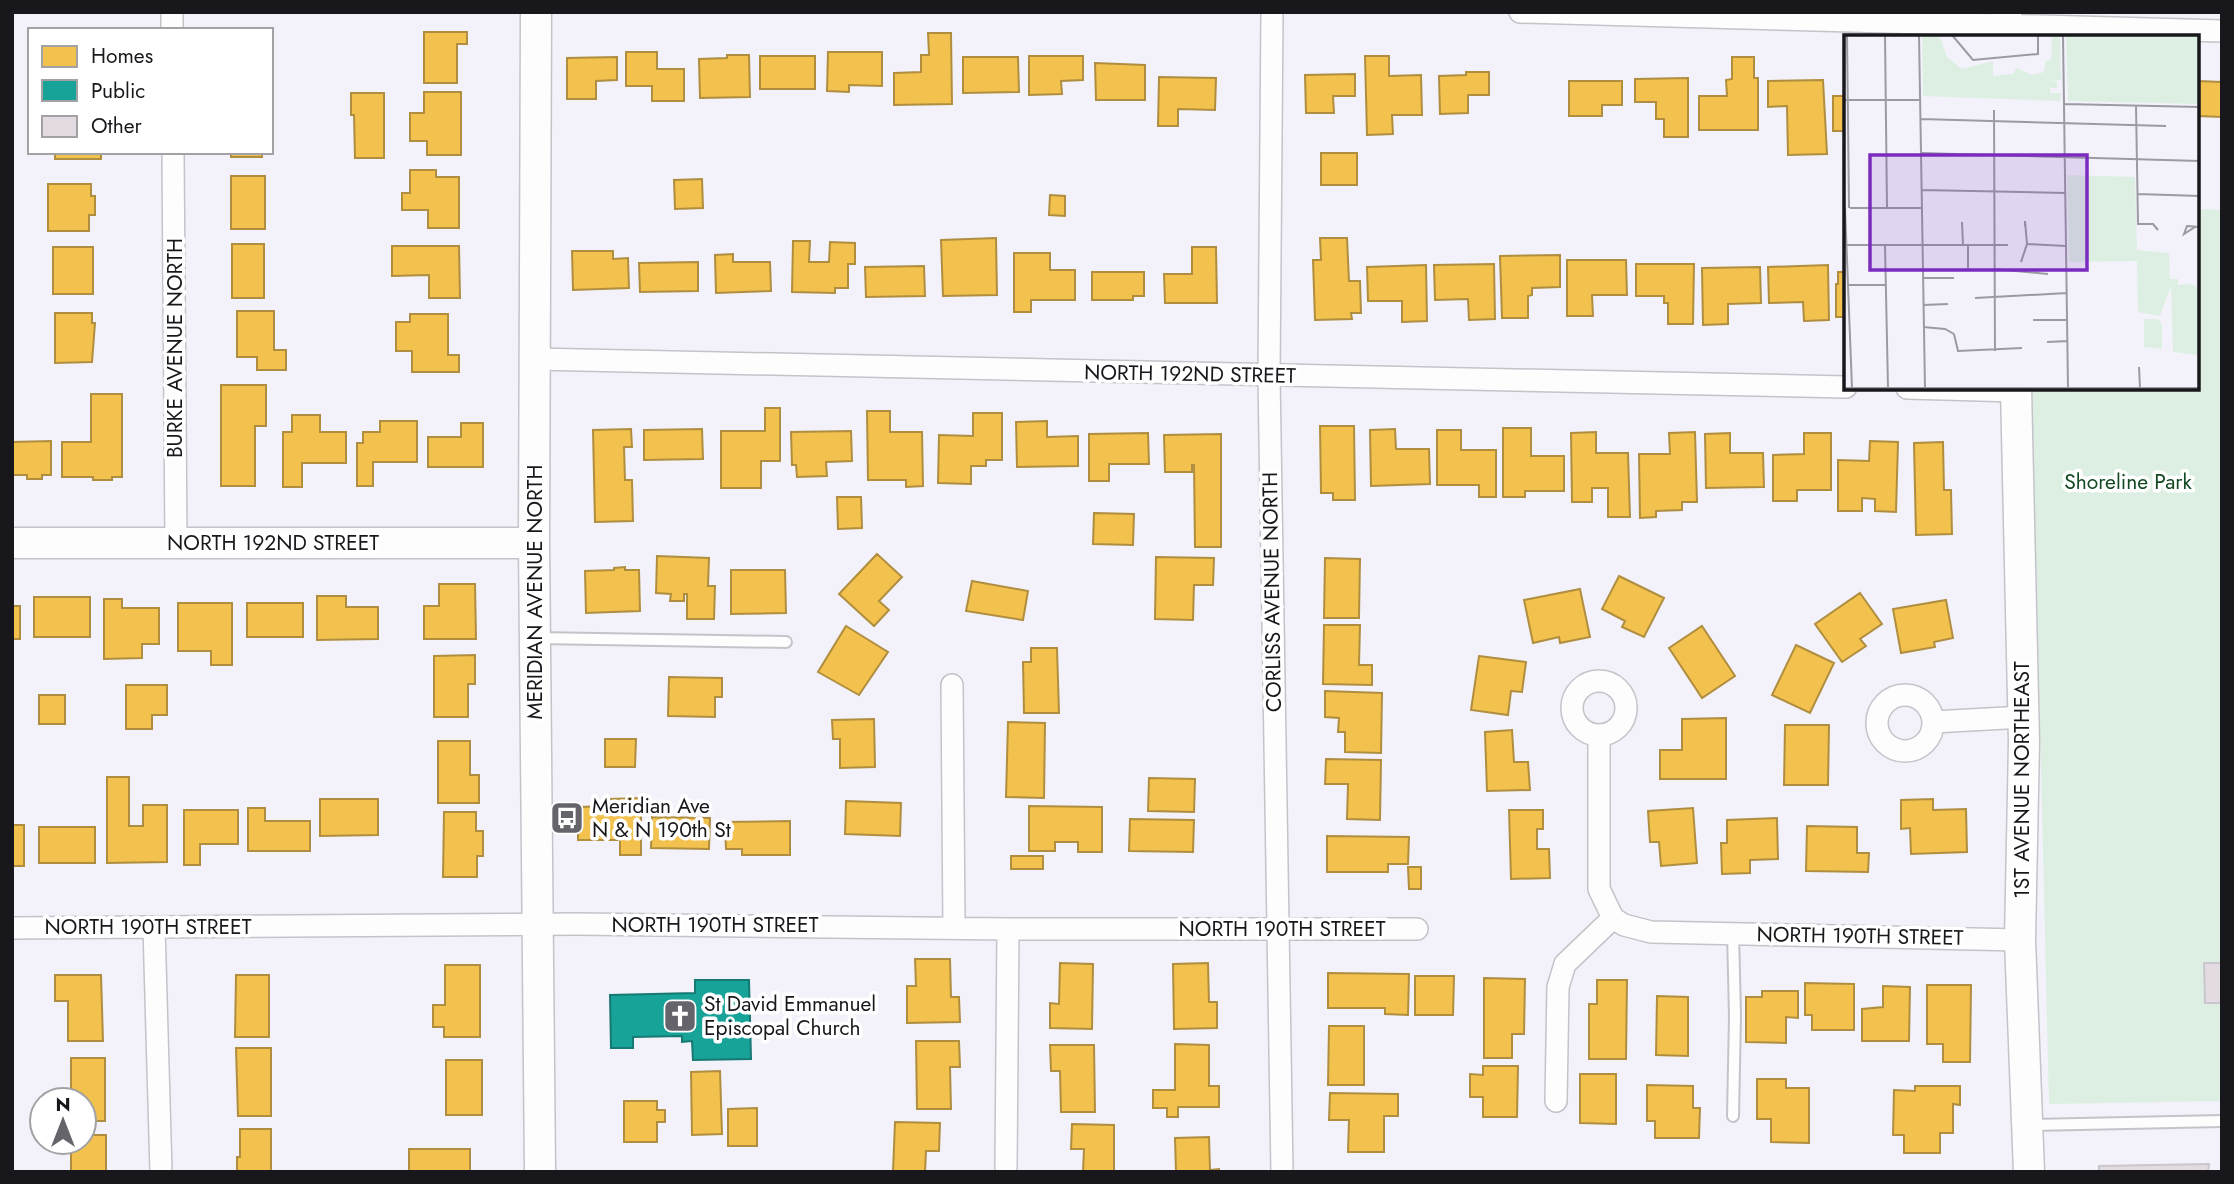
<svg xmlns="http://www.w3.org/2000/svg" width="2234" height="1184" font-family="Jost,sans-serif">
	<rect width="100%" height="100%" fill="#f3f2fa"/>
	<!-- green -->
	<path fill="#ddefe3" d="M2197,209L2222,210V1101L2049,1104L2032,389L2197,388Z"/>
	<!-- homes -->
	<path fill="#f2c14e" stroke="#b08e3f" stroke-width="2" d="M424,32H467V44H457V83H424Z
		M928,33H951L952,104L894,105V73L921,72V55H929Z
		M626,52H657V69H684V101H652V86H626Z
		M828,52H882V86L849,85V92L827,91Z
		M727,55H749L750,97L700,98L699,59L727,58Z
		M760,56H815V89H760Z
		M1029,56H1083V80L1061,81L1062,94L1029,95Z
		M1365,56H1389V76L1421,75L1422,115H1392L1393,134L1367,135Z
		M617,57V80L596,81V99H567V58Z
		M963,57H1018L1019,92L963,93Z
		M1732,57H1754V78H1758V130H1699V96H1727L1726,80L1732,79Z
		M1095,63L1145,65V100H1096Z
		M1466,72H1489V95H1468V113L1440,114L1439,76L1466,75Z
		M1355,74V96H1333L1334,113H1306L1305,75Z
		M1159,77L1216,78L1215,110L1178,109V126H1158Z
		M1688,78V137H1664V119H1656V102H1635V79Z
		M1823,80L1827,154L1788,155L1787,106L1768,107V81Z
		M1569,81H1622V105H1602V116H1569Z
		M2197,81L2222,82V117L2197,116Z
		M424,92H461V155H427V141H410V113H424Z
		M351,93H384V158H355L354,115H351Z
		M1833,96H1846V131H1833Z
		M55,152H101V159H55Z
		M231,152H262V157H231Z
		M1321,153H1357V185H1321Z
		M410,170H436V177H459V228H428V210H402V193H410Z
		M231,176H265V229H231Z
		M702,179L703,208L675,209L674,180Z
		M48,184H91V196H95V215H89V231H48Z
		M1050,195L1065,196V216L1049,215Z
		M996,238L997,295L943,296L941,240Z
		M1320,238H1347L1349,281H1360L1361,313H1351L1352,319L1315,320L1313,260H1321Z
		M793,241H810L809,262H829L830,242L855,243V264H848V288H835V293L792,292Z
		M232,244H264V298H232Z
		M392,246H459L460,298H429V275L392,276Z
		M53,247H93V294H53Z
		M1192,247H1216L1217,303H1165L1164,274H1192Z
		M572,251H613V259L628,258L629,288L573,290Z
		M1014,253H1050V270H1075V300H1031V312H1014Z
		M733,254V262H770L771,291L716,293L715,255Z
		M1560,255V287L1532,288V295L1528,296V318H1502L1500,256Z
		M1567,260H1626L1627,295H1592L1593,316H1567Z
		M698,262V291L640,292L639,263Z
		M1494,264L1495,319L1469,320L1468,299L1435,300L1434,265Z
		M1636,264H1694L1693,324H1668V303H1664V296H1636Z
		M1426,265L1427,321L1402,322V301H1368L1367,267Z
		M1828,265L1829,320L1804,321L1803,302L1769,303L1768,267Z
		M924,266L925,296L866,297L865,267Z
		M1760,267L1761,303L1728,304V324L1703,325L1702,268Z
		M1092,272H1144V296H1133V300H1092Z
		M1838,272H1846V317H1836V284H1838Z
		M237,311H274V350H286V370H257V357H237Z
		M55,313H92V323H95L92,362L55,363Z
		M410,314H448V355H459V372H412V351H396V322H410Z
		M221,385H266V426H255V486H221Z
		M91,394H122V477H112V480H93V477H62V442H91Z
		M765,408H780V461H761V488H721V431H765Z
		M867,411H890V432H922L923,486L906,487V480H868Z
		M973,413H1002V460H986V466H971V484L938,483L939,435L973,436Z
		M292,415H320V432H346V463H302V487H283V432H292Z
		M380,421H417V462H373V486H357V443H363V432H380Z
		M1047,421V437L1078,436V466L1017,467L1016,422Z
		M461,423H483V467H428V437H461Z
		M1320,426H1354L1355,500H1333V493H1321Z
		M1503,428H1531V456H1564V491H1525V497H1503Z
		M631,429L632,447H624L625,480H632L633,521L595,522L593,430Z
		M702,429L703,459L644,460V430Z
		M1395,429L1396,449H1429L1430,484L1371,486L1370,430Z
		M1437,430H1461V450H1496V497H1479V485H1437Z
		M851,431L852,461L826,462L827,476L797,477L796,465H792L791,432Z
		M1596,432V453H1628L1630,517H1608V488H1592V502H1572L1571,433Z
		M1695,432L1697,502H1682V510L1656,511V517L1640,518L1639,454H1670L1669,433Z
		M1148,433L1149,464H1109V481H1089V434Z
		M1730,433V453H1763L1764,487L1706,488L1705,434Z
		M1804,433H1831V490H1797V501H1773V455L1804,454Z
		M1221,434V547H1195L1194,465H1192V472H1165L1164,435Z
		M51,441V475H42V479H27V475H12V442Z
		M1870,441L1898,442L1896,512L1875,511V499L1862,498V511H1838V460L1869,461Z
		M1943,442L1944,490H1951L1952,534L1916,535L1914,443Z
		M837,497H861L862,528L838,529Z
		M1094,513L1134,514L1133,545L1093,544Z
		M877,554L902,577L879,601L889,610L874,626L839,594Z
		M657,556L709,558L708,586H715L714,619H687V594H684V601H670L671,594L656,593Z
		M1156,557L1214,558L1213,585H1194L1193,620L1155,619Z
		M1325,558L1360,559L1359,618H1324Z
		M625,567V570H639L640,611L586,613L585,571L614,570V568Z
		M731,570H785L786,613L731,614Z
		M1619,576L1664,598L1644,637L1622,627L1625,621L1602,609Z
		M972,581L1028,591L1023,620L966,611Z
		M439,584H475L476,639H424V606H439Z
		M1580,589L1590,637L1560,643L1559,637L1533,643L1524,600Z
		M1860,593L1882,624L1860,639L1866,646L1842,662L1815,624Z
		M317,596H346V607H378V639L317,640Z
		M34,597H90V637H34Z
		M104,599H122V608H159V644H142V658L104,659Z
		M1946,600L1953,638L1934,642L1935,647L1901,653L1893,609Z
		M178,603H232V665H211V651H178Z
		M247,603H303V637H247Z
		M12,606H20V639H12Z
		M1324,625H1360L1359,665H1372V685L1323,684Z
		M846,626L888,652L859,695L818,672Z
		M1702,626L1735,676L1702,698L1669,648Z
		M1796,645L1834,663L1810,713L1772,695Z
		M1031,648H1057L1059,713H1024L1023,662H1031Z
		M475,655V684H468V717H434V656Z
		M1479,656L1526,662L1522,692L1511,691L1508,715L1471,710Z
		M669,677L722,678V697H715V717L668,716Z
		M126,685H167V715H152V729H126Z
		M1325,691L1382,693L1381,753L1345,752V732H1338L1339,718L1325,717Z
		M39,695H65V724H39Z
		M1726,718V779H1660V750H1682V719Z
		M874,719L875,767L840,768V739H833L832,720Z
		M1008,722L1045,723L1044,798L1006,797Z
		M1785,725H1829L1828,785H1784Z
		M1512,730L1514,762H1528L1530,790L1487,791L1485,732Z
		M605,739H636L635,767H605Z
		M438,741H470V775H479V803H438Z
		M1326,759L1381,760L1380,820L1347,819L1348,784H1325Z
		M107,777H129V826H143V805H167V862L107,863Z
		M1149,778L1195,779L1194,812L1148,811Z
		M641,798V855H620V840H578V807L611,806L610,799Z
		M320,799H378V835L320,836Z
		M1933,799V810L1966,809L1967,852L1911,854L1910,828L1901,829V800Z
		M846,801L901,803L900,836L845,834Z
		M1029,806L1102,807V852H1078V842H1055V851H1029Z
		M248,808H265V821H310V851H248Z
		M1693,808L1697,863L1661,866L1659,842H1650L1648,811Z
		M184,810H238V844H200V865H184Z
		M1509,810H1543V829H1537V849H1549L1550,878L1511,879Z
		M444,812H476V831H483V856H477V877H443Z
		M652,817L710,818L709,849L651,848Z
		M1777,818L1778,859L1750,860V873L1722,874L1721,843H1727V820Z
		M1130,819L1194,820L1193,852L1129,851Z
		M790,821V855H742V849H726L725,822Z
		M12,825H24V866H12Z
		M1807,826L1857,827V853H1869L1868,872L1806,871Z
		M39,827H95V863H39Z
		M1327,836L1409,837L1408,864H1388V872H1327Z
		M1011,856H1043V869H1011Z
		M1408,867H1421V889H1409Z
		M915,959H950L951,997H959L960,1022L907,1023V986H916Z
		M1060,963L1093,964L1092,1029L1050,1028V1003L1059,1004Z
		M1208,963L1209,1002H1217V1028L1174,1029L1173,964Z
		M445,965H480V1037H444V1027H433V1005H445Z
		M1328,973L1409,974L1408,1015L1385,1014V1008H1328Z
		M55,975H101L103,1041H68V1001H55Z
		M236,975H269V1037H235Z
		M1415,976H1454L1453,1015H1415Z
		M1484,978L1525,979L1524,1034H1512V1058H1484Z
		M1597,980H1627L1626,1059H1589V1004H1597Z
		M1805,983L1854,984V1030H1812V1015H1805Z
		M1927,985H1971L1970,1062H1943V1044H1927Z
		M1883,986L1910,987L1909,1041H1862V1009L1883,1007Z
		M1762,991H1798V1018L1786,1017V1043L1746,1042V997H1762Z
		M1657,996L1688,997V1056L1656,1055Z
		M1329,1026H1364V1085H1328Z
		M916,1041H959L960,1067H950L951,1109H917Z
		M1175,1044L1209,1045V1086H1219V1107H1178V1117H1167V1108H1153V1090H1175Z
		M1050,1045H1094L1095,1112H1061L1060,1071H1051Z
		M236,1048H271V1116H238Z
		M71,1058H105V1121H84V1100H71Z
		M446,1060H482V1115H446Z
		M1483,1066H1518L1517,1117H1483V1097H1470V1074L1483,1075Z
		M720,1071L722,1134L692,1135L691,1072Z
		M1580,1074H1616V1124L1580,1123Z
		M1757,1079H1786V1088H1809V1143L1771,1142V1119H1757Z
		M1647,1085L1693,1086V1108H1700L1699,1138H1655V1121H1647Z
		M1915,1086H1960V1105L1953,1104V1133H1940V1153H1904V1135H1893L1894,1090L1915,1091Z
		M1330,1093L1398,1094V1116H1384V1152H1348L1349,1120H1329Z
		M624,1101H657V1110H665V1122H657V1142H624Z
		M757,1108V1146H728V1109Z
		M895,1122L940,1123L939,1151H926L925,1172H893Z
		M1072,1124L1114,1125V1172H1083L1084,1149H1071Z
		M240,1129H271V1172H237V1157H240Z
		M84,1135H106V1172H71V1142H84Z
		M1209,1137L1210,1170L1219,1169V1172H1176L1175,1138Z
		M409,1149H470V1172H409Z"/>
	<!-- public -->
	<path fill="#17a398" stroke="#177973" stroke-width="2" d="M695,980H749L751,1059L693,1060L692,1041L682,1042V1036L633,1037V1048H611L610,995L695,993Z"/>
	<!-- building -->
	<path fill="#e3dae2" stroke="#cac7cc" stroke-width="2" d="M2204,963H2222V1003H2205Z
		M2209,1164L2208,1172H2099V1166Z"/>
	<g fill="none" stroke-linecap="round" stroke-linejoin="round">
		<defs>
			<path id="lane" d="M537,638L786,642
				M1733,933L1735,1016L1733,1116
				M2029,1125L2222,1121"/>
			<path id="street" d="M172,12V30
				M1272,12L1269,376L1282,1172
				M1520,12L2222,31
				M173,152L176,543
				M535,359L1846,387
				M1907,388L2016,391
				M1572 708a27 27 0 1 1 54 0a27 27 0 1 1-54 0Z
				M952,685L954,927
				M1877 723a28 28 0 1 1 56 0a28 28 0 1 1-56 0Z
				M1933,722L2024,717
				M1599,735V889L1613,918
				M154,927L161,1172
				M12,928L577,924L1008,929H1417
				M1556,1101L1558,987L1565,964L1613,918L1624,925L1651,932L2020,940
				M1006,1168L1008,929"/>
			<path id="secondary" d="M536,12L534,543L540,1172
				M2006,12V37
				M2016,388L2024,742L2020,940L2029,1172
				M12,543H534"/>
		</defs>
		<!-- lane casing -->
		<use href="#lane" stroke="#c4c3c9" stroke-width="14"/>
		<!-- street casing -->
		<use href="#street" stroke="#c4c3c9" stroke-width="24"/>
		<!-- secondary casing -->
		<use href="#secondary" stroke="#c4c3c9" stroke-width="33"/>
		<!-- lane -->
		<use href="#lane" stroke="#fdfdfe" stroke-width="10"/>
		<!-- street -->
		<use href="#street" stroke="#fdfdfe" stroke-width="21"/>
		<!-- secondary -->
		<use href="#secondary" stroke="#fdfdfe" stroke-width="30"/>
	</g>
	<!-- icons -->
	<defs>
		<symbol id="bus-square" viewBox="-11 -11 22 22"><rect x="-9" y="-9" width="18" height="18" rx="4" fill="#64646a" stroke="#fff"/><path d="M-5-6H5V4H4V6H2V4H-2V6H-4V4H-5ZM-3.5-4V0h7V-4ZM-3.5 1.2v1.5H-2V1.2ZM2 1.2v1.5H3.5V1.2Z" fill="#fff"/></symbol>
		<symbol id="church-square" viewBox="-11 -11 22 22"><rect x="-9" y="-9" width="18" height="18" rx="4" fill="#64646a" stroke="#fff"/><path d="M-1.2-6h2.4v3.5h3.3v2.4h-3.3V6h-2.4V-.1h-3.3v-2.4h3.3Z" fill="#fff"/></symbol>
	</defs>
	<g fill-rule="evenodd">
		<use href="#bus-square" x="548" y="799" width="38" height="38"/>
		<use href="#church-square" x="661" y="997" width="38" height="38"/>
	</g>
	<g text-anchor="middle" stroke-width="7" stroke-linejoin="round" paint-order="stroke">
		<!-- street labels -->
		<g font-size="21" fill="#17171c" stroke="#fff">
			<text transform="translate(175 348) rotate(-90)" y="7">BURKE AVENUE NORTH</text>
			<text transform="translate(1190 374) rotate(1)" y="7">NORTH 192ND STREET</text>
			<text x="273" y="550">NORTH 192ND STREET</text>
			<text transform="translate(535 592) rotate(-90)" y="7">MERIDIAN AVENUE NORTH</text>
			<text transform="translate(1272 592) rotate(-91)" y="7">CORLISS AVENUE NORTH</text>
			<text transform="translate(2022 780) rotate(-90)" y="7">1ST AVENUE NORTHEAST</text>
			<text x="715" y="932">NORTH 190TH STREET</text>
			<text x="148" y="934">NORTH 190TH STREET</text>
			<text x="1282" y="936">NORTH 190TH STREET</text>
			<text transform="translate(1860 936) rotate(1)" y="7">NORTH 190TH STREET</text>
		</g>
		<!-- park labels -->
		<g font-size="21" fill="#124822" stroke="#fff">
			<text x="2128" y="489">Shoreline Park</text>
		</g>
		<!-- poi labels -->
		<g font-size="21" fill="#17171c" stroke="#fff" text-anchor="start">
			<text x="592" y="813">Meridian Ave<tspan x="592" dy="24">N &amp; N 190th St</tspan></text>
			<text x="704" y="1011">St David Emmanuel<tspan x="704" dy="24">Episcopal Church</tspan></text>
		</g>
	</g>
	<!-- overview -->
	<g transform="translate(1844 35)">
		<rect width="355" height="355" fill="#f3f2fa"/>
		<path d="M78,0H95L103,22L118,34L149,26V41L169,39L172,33L188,40L200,37L202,26L207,25L208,0H216L217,45H206L213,46V53H206V58H217V66L79,61ZM222,0H355V69L224,66ZM223,140L291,142L293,215L325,218L326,244H334V250L347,249L355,253V320L329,317L327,251L316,281L294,277L293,226L225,227ZM300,284H314L318,290V314L300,312Z" fill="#ddefe3"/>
		<path fill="none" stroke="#9b9aa1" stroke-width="2" d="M3,0L5,173M41,0L43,173M75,0L81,353M108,0L129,25L194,19V0M219,0L224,353M0,65H75M220,69L356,72M292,70L294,189H309L314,195M150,75L151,316M77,84L322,91M78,118L356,126M78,155L222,158M294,159L356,161M1,173L8,353M6,173H78M118,187L119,210M181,191V186L183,209M351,192L340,199L343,191L356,192M2,210H164M41,210L44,353M177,227L183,209L222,211M124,234V211M151,234L204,239M78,243H110M4,250H42M131,263L223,258M79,270L104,269M189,285H224M79,292L101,294L110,299M110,299L114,316L178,313M203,307L224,306M295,332L296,353M0,353H356"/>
		<path fill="#7b2cbf" fill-opacity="0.15" stroke="#7b2cbf" stroke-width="3.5" d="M26,120H243V235H26Z"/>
		<rect width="355" height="355" fill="none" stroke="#17171c" stroke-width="3.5"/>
	</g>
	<!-- border -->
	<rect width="2234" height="1184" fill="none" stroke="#17171c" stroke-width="28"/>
	<!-- legend -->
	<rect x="28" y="28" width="245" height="126" fill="#ffffff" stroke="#a2a2a4" stroke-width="2"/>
	<rect x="42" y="46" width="35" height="21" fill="#f2c14e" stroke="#a2a2a4" stroke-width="2"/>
	<text x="91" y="63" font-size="21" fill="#17171c">Homes</text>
	<rect x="42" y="80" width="35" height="21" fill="#17a398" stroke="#a2a2a4" stroke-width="2"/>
	<text x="91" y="98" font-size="21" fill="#17171c">Public</text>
	<rect x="42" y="116" width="35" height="21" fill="#e3dae2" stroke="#a2a2a4" stroke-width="2"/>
	<text x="91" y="133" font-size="21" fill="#17171c">Other</text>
	<!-- north arrow -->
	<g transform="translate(63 1121)"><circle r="33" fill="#ffffff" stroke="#a2a2a4" stroke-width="2"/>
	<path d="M0-5L12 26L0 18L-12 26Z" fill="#64646a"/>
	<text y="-10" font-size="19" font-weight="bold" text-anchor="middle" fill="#17171c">N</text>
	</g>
</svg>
